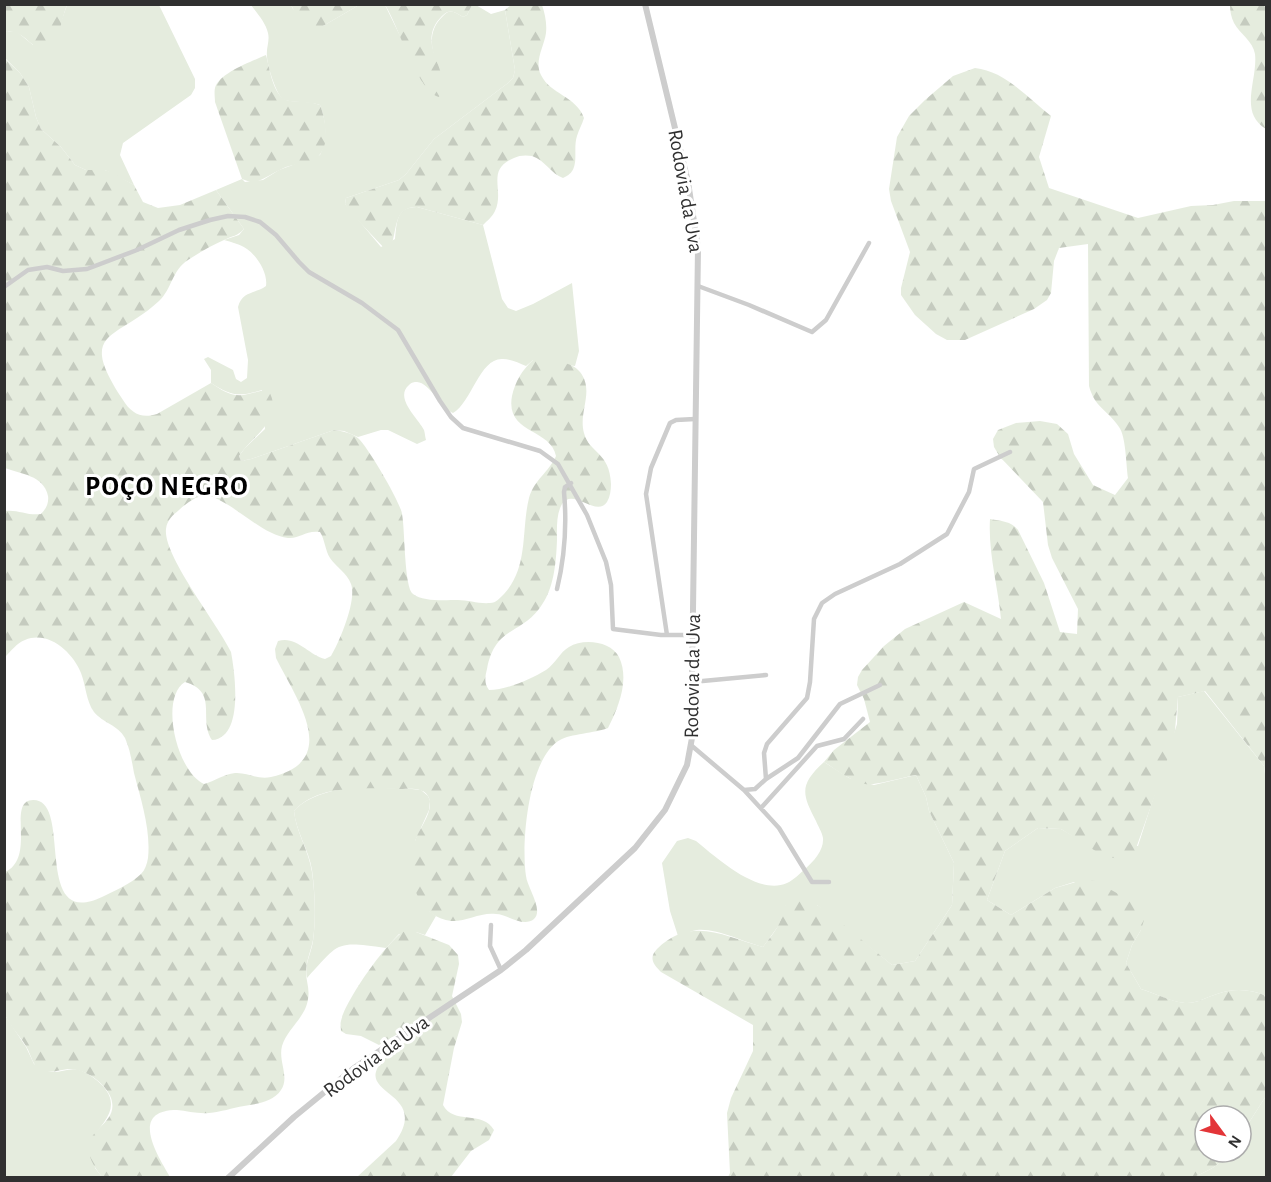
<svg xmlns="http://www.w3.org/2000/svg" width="1271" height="1182" font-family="'Alegreya Sans',sans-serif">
	<defs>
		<pattern id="forest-firs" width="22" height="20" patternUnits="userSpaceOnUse" patternTransform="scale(1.5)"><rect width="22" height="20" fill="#e5ecde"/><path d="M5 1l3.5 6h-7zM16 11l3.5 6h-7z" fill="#c5cbbf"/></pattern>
	</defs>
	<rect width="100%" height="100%" fill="#fff"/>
	<!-- grass -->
	<path fill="#e5ecde" d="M67,5H159L195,79V88L191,95L123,143L120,155L134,185L105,170H86L75,165L61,147L41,129L36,117L29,87L20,73L5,58L4,32L16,31L33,45L59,28Z
		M251,5H291L293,9L323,26L359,5H385L423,83L442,82C436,59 422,36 443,16C450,8 455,12 463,17L467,15L472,5H476L491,14L505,10L515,70L513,78L508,83L434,139L406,174L399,180L346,198L345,204L381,247L395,239C397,222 396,207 417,207L483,225L502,299L508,308L516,311L533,304L572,283L579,351L575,366L533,360L526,366C519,363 511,359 503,359C480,357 472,402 453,413C440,407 430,383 417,382C414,382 412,382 409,385C394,398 418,418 424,430C425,433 425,437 426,440L417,444L388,430H381L358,437L344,431L334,430L251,459L241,461L239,456L245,448L265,429L262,390C239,397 231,396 211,383V370L204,359L208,357L233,370L236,379L241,382L247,378L248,360L238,307C242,291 255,294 266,286C268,273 257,256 247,249C240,244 231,242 224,240L239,235L244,229L216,190L242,179L245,182L263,180L279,170L320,155C328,140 326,120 320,105C309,101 289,103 283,99C276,94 267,65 267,56C266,48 270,41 268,33C266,23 257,13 251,5Z
		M1204,691L1264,766L1266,782V996C1251,989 1233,988 1217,994C1207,997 1196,1004 1185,1003C1171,1002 1155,993 1141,989L1126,963L1132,945L1141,930L1074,882L1055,888L1011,915L987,900L1005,851L1038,828L1061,829L1073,836L1138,846L1177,724L1178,697Z
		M824,762L849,778L874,785L916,775L926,797L929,811L954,863L952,905L915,961L892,965L817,905H786L779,925L763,947C743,942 717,928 697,930C691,931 684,934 678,936L670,911L662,863L677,841L688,838L696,841C717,858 758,896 787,883C794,880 800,873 805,869C814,861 824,850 823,838C822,832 818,826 816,821C801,793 800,784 824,762Z
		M357,787L412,789L421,790L428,796L430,801L429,810L415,841L429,911L436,916L425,935L416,932L399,934L386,948C335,941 340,942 307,978C304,965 311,954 313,941C316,919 315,892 312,870C309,850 296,832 294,811C308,795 336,789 357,787Z
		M6,1017L26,1047L34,1064C39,1066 46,1071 51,1072C60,1073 70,1067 79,1070C88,1073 96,1079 103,1086C121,1107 105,1121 91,1139L95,1168L102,1177L5,1178Z
		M1266,1096V1177L1192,1178C1209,1170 1218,1167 1230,1152H1241V1135Z"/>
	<!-- forest -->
	<path fill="url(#forest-firs)" fill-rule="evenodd" d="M4,5L5,4L67,5C62,16 60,42 47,48C33,54 24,27 5,32Z
		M291,5H359L323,26L310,30L303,26Z
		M385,5H472L467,15L463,17C455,12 450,8 442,16C413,45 455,72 439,97C417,91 398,24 385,5Z
		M511,5H542C545,14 547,23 546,33C544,47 534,61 541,75C550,94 576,96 584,118C582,125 579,129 577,136C572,151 582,171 563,178C551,174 545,160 532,156C527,155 519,155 514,158C485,170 505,190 495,211C493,216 487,221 483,225L417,207C392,207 398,232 390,249L386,250L350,212L345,204L346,198L399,180L406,174L434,139L508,83L513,78L515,70L505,10Z
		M1230,5H1266V129C1238,112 1258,80 1255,54C1253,41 1240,34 1234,23C1231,17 1230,11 1230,5Z
		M266,55C270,69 273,99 290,101C301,102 309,101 320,105C326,120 332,151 313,160C305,164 295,164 286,167C274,172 265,179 253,183L242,179L215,102C215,98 214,92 215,88C219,73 253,61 266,55Z
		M4,58L20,73L29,87L36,117L41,129L61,147L75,165L86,170H105L113,173L134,185L143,202L158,208L180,205L216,190L244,229C238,236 232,236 224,240C212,245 199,253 188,260C172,270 172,289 159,301C116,341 76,329 123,400C131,413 141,419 157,414L211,383C223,391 233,398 248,394C255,393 260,390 268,390C286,418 251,437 239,456L241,461L251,459L334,430C342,431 353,433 359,439C367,446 401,503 402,514C405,528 404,588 413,594C423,602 445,600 458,600C468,600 479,604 490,603C496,603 500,598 504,594C529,567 521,530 529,498C534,480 549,472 556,456C551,428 505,434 512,396C515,382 522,370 533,360C547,360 571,360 580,372C595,391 578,412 584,433C589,453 610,452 611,484C611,490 610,497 607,502C596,518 573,487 562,504C556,514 557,529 557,540C556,564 554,590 539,609C519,635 495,627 487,669C485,677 484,683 489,690C507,690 531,679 546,670C555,664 560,652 569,647C583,638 611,641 619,657C630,680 618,708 608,728C595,733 570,734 560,740C528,758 521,844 526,876C527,887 544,910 534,919C523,928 507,914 496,914C480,912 466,922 451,921C413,916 406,871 415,841C419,828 434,812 429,798C425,786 407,789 397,789C364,788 318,784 294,811C296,832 309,851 312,872C315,894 316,919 313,940C311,951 306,961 306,972C306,981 310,989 308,999C306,1017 287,1029 282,1046C278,1061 290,1077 281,1090C273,1102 257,1104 244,1106C232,1108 221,1112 209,1113C198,1114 187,1111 177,1110C128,1110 158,1156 170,1177H102C63,1128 122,1131 111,1098C106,1083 84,1068 68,1069C60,1070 49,1074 41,1070C33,1067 31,1055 27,1048C22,1038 7,1023 5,1014C2,1002 5,985 5,973C5,939 5,906 5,872C37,857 6,801 33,800C74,799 31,931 102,897C114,891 131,884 141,874C145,870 147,864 148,858C151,830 141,800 134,773C132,762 130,749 125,738C118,725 103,723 94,712C86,701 86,686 81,673C73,653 49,630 25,640C17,643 11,651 5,657V511C17,509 28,516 41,514C46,509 49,503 48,496C44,475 20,474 5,468ZM207,495C235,503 261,535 288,538C300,539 305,530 320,532C325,540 325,550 330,558C336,567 347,573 351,584C357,600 340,641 331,656L325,659C309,655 296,635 278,641L275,649L276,658C295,697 343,761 271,777C257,780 247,772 235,773C224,774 215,781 204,784C177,772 159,698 185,682C219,692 198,718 212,740C244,738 235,673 231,652C218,624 163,556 166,529C167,520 173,515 179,510C188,502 196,496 207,495Z
		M975,68C1005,71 1028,98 1051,116L1039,157L1049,188L1138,218L1191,206L1213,205L1234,201H1266V782L1264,766L1205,691L1178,697L1174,741L1134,854L1122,859L1105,857L1061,829L1038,828L1005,851L987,900L1011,915L1055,888L1083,880L1095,881L1133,902L1143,912L1144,920L1141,930L1132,945L1126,963L1141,989C1154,993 1173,1002 1185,1003C1196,1004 1207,997 1217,994C1233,988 1251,989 1266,996V1096L1241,1135V1116H1205V1152H1230C1218,1167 1209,1170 1192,1178L728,1177L730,1173L727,1113L731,1098L753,1051V1025L661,972C654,965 648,958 657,949C691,915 726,937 763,947C768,940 775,932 779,924C782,918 782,911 785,906C795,891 818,905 828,912L892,965L915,961L952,905L954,863L929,811L926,797L916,775C904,777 875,786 865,784C850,781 837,770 824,762L834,750L870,722L864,699L857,685L858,677L862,670L884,646L905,629L964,602L1001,619C998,586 988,553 990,519C1001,521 1011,521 1018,530L1044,583L1060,632L1077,634L1078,609L1052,558L1048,545L1043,502L1000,457L994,447L993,439L998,430L1016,423L1040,421L1057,424L1068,434L1074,454L1093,485L1115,495L1128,478C1126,465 1126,436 1119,427C1107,409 1095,408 1089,386L1088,244L1059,248L1054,261L1051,293L1047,300L1034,309L965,340H947L936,334L915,315L901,295V288L910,252L891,201L889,189L897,137L909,116L925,100L953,76Z
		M406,930L416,932L449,945L458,955L459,964L452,996L461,1014L462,1022L454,1048L443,1105C453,1125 483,1110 494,1130L489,1140L471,1151L451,1177H357L396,1141C428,1094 362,1095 378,1067C387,1053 405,1044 417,1032L419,1026L413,1025L379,1045L361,1036L346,1034L341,1031C341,1028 340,1024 341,1021C345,1001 388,939 406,930Z"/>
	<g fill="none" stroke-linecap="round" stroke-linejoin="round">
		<!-- minor -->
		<path stroke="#cdcdcd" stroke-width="4.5" d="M698,286L749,305L812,332L826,320L869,243
			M4,287L28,270L47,267L63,271L87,269L137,250L179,230L210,220L228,216L245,217L260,222L276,235L299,262L309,272L362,303L398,330L440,401L451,417L463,428L540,451L558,464L587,515L606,562L611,585L613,629L661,635H693
			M557,589C565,556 567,525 564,492L565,487L571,483
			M667,635L646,494L651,468L670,423L676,420L695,419
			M692,682L766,675
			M692,746L744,790L779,828L812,882H829
			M766,779L798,758L840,704L880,685
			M744,790L755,789L766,779L764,753L767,744L807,698L810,682L814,619L822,603L835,594L900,564L947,534L969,492L974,469L1010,452
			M761,808L817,746L844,739L863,719
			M491,925L490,946L501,970"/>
		<!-- tertiary -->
		<path stroke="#cdcdcd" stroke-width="6" d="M228,1178L294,1117L354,1068L501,970L526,950L635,848L665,810L687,765L694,727L692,682L698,248L688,182L645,4"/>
	</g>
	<g text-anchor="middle" stroke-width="6" stroke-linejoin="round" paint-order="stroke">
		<!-- street labels -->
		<g font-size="21" fill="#303030" stroke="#fff">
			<text transform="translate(686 191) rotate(80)" y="7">Rodovia da Uva</text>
			<text transform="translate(692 676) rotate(-89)" y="7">Rodovia da Uva</text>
			<text transform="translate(376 1056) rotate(-36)" y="7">Rodovia da Uva</text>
		</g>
		<!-- district labels -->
		<g font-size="27" font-weight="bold" letter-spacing="1.5" fill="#000" stroke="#fff">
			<text x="167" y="495">POÇO NEGRO</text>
		</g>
	</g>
	<!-- border -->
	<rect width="1271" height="1182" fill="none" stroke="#303030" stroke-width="12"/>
	<!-- north arrow -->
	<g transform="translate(1223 1134) rotate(123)"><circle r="28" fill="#ffffff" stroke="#acacac" stroke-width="1.5"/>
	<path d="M0-4.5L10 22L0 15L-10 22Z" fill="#e33538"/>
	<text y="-9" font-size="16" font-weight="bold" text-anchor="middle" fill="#303030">N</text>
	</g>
</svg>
